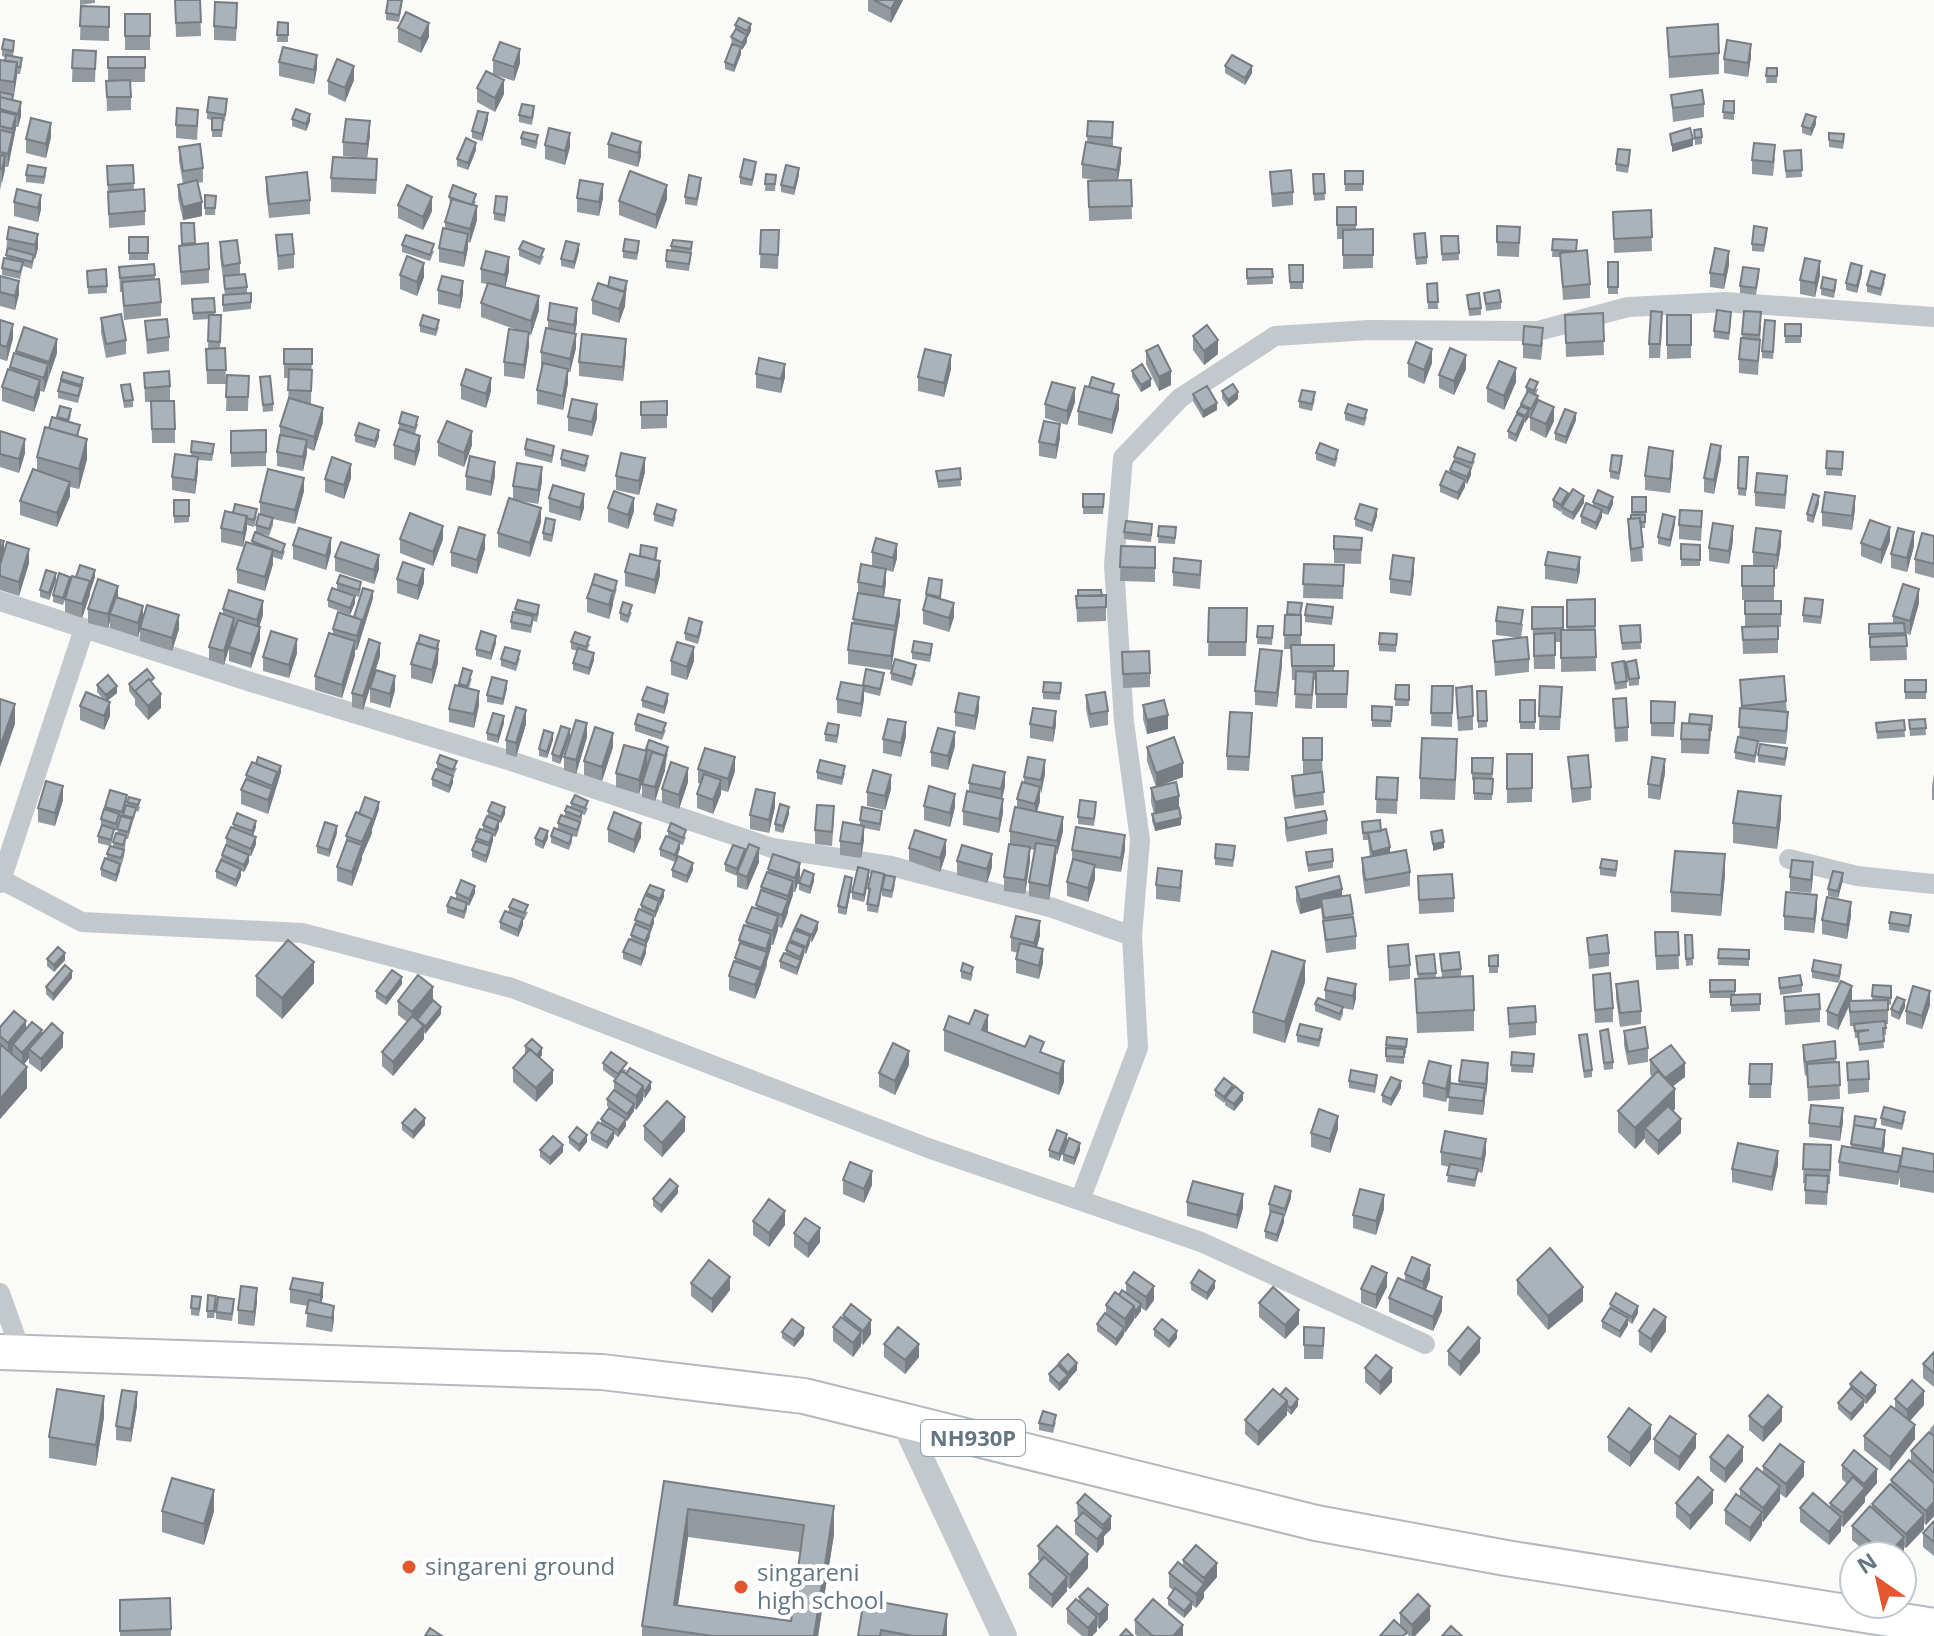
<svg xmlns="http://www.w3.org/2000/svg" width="1934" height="1636" font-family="'Open Sans',sans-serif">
	<rect width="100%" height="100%" fill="#fafaf8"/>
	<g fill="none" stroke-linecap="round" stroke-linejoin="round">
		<defs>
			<path id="trunk" d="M0,1352L602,1372L804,1396L1316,1523L1506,1558L1934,1626"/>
		</defs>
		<!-- trunk casing -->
		<use href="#trunk" stroke="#b4b9bd" stroke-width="38"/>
		<!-- minor -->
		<path stroke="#c3c8cc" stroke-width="20" d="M0,601L251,682L511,761L772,848L891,866L1053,908L1132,936
			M1789,859L1857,876L1934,884
			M2,880L82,922L302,933L512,988L928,1148L1201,1242L1425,1344
			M0,883L84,629
			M1080,1200L1138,1048L1132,936L1140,840L1124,722L1114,565L1123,458L1180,398L1275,336L1369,330L1538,331L1628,307L1725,302L1934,317
			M0,1293L21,1352"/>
		<!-- tertiary -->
		<path stroke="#c3c8cc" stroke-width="26" d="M903,1420L1004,1636"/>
		<!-- trunk -->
		<use href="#trunk" stroke="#fff" stroke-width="34"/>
	</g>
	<!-- wall -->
	<path fill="#929a9f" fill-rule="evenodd" d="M80,0H95V3L80,5Z
		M175,0H200L201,36L176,37Z
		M868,0H903L891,23L868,11Z
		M402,5L399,22L386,20V13Z
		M81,6L109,7V41L80,40Z
		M125,14H150V50H125Z
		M237,17L236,41L214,40V26Z
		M278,22L288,23V42H277Z
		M735,25L751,31L747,38V42L742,50L741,49V54L734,72L725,69V62L732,45L731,37L735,29Z
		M398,28L429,37L421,53L398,42Z
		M1667,28L1719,53V74L1669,78Z
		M14,48L13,56L22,65L20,74H17L13,100L21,116L18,127H16L8,167H5L0,190V60L5,61V57L2,56V49Z
		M73,50L96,51L95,82H72Z
		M108,57H145V82H131V110L107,111L106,81H108Z
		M1751,57L1748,77L1724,73V59Z
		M493,60L520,63L514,81L493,74Z
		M279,62L317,68L314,84L279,76Z
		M1225,66L1252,73L1245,85L1225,73Z
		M1767,68H1777V83H1766Z
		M354,80L345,102L328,94V81Z
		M477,88L504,94L495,112L477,102Z
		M1671,95L1704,104V117L1673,122Z
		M1724,101H1734V120L1723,119Z
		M227,106L225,121H223L222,137H212V120L207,119V112Z
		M534,113L532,125L519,122V115Z
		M292,119L310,121L306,131L292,126Z
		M488,120L482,141L472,138V131Z
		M1088,121L1113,136V146L1121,162L1118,180H1131L1132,219L1089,221L1088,181H1098L1082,178V164L1087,142Z
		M198,123L197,140L176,138V125Z
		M1816,124L1811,136L1802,133V126Z
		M1694,130L1702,137V144L1695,145Z
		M612,133L641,156L638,167L608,158V144Z
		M370,135L367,158L343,156V142Z
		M51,137L46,158L26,153V139Z
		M521,138L538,142L536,149L521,145Z
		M1829,140L1844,141L1843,149L1829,147Z
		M545,145L570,147L565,165L545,159Z
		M179,147L203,168V182L197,183L202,216L183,220L178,198V185L183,184L179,161Z
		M476,150L468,170L457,166V159Z
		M1801,150L1802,177L1786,178L1784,151Z
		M1630,157L1628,173L1616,171V164Z
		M1775,158L1773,176L1752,174V160Z
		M133,165L134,190L145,211V225L109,228L107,166Z
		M756,169L752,186L740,184V177Z
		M1345,171H1363V191H1345Z
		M1270,172L1293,192V205L1272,207Z
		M377,173L376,194L331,192V178Z
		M766,174L776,175L775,191H765Z
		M1313,174H1324L1325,200L1314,201Z
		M26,175H46L44,184L26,182Z
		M799,175L794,195L781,192V185Z
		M266,177L310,200V214L269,218L266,191Z
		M701,185L697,206L685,204V197Z
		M205,195L216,196L215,215H205Z
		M449,197L476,201L474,206L477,220L470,243L468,242V248L464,267L439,262V248L445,229V222L450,204Z
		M577,198H603L599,216L577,212Z
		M667,199L656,229L619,215V201Z
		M14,202L41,209L38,222L14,216Z
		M507,204L505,222L494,220V213Z
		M398,205L432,211L423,230L398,218Z
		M1337,207H1356V230L1373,255V268L1343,269V239H1337Z
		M1651,210L1652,251L1614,253L1613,212Z
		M181,223L195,244L209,269V283L181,285L179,246L182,245Z
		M1497,226L1520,227L1519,257L1497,256Z
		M761,230H779L778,269L760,268Z
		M38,234V248L35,259L34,258L32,269L23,266L20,279L2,275V268L6,258L7,239Z
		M276,235L294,254V268L278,270Z
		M1767,235L1764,252L1752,251V244Z
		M1441,236H1458L1459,260L1442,261Z
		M129,237H148V260H129Z
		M1553,239L1577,251L1590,284V298L1563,300L1560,257H1552Z
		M1414,241L1427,257V264L1416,265Z
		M220,242L240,263V275L247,287V293H251V309L223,312V295H225L220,256Z
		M402,245L434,251L430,261L402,252Z
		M671,246L692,249L689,271L666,268V261L671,251Z
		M639,248L637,260L623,258V251Z
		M519,249L544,256L540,265L519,256Z
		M579,251L574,269L561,266V259Z
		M1608,262H1618V294H1608Z
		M154,264L155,279L161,302V316L124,320L122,292H120L119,267Z
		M1289,265H1303V289H1290Z
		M1729,265L1724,289L1710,287V273Z
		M106,269L107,293L88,294L87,271Z
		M481,269L509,271L505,287L539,310L531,335L529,334V346L524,379L504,376V362L517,330L481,317V303L487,284L481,283Z
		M1247,269H1272L1273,284L1247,285Z
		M1862,273L1857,293L1846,290V283Z
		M400,275L424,277L417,296L400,289Z
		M1820,275L1815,297L1800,294V280Z
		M0,276L19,294L15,310L0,306Z
		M1759,276L1756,295L1740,293V286Z
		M1885,282L1881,296L1867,292V285Z
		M1437,283L1438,309H1428L1427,284Z
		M1836,286L1834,298L1821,295V288Z
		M608,287L627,288L625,295V306L619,323L592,314V300Z
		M438,290L463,294L460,309L438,304Z
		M1484,293L1501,302V309L1486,311Z
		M1467,295L1481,308V315L1469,316Z
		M214,298L215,315H221L220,349L225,348L226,384H207L206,349L208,348L209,319L193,320L192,299Z
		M1744,311L1761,326L1758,375L1739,373V359L1742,339Z
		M1603,313L1604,355L1566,357L1565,315Z
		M1667,315H1691V358L1667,359Z
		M101,318L126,340V354L106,358L101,332Z
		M1731,319L1729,340L1714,338V331Z
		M0,320L13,338L7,361L0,359Z
		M548,320L577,322L575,334L576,348L570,372H568V383L563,410L537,404V390L543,366H541V352L548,328Z
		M145,321L169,337V351L147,354Z
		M1785,324H1801V343H1785Z
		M420,325L439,327L436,336L420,332Z
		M1662,326L1660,358H1649V344Z
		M1775,328L1773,359L1762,358V351Z
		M1193,336L1218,354L1204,365L1193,350Z
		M1543,342L1541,360L1523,358V344Z
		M284,349H312L311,404L323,422L314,451L307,448L303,471L277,466V452L280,435V426L288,402L289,378H284Z
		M16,351L57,353L44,392L40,391L34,412L2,401V387L16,354Z
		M1146,351L1171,385L1159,391L1146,364Z
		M626,353L623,381L579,376V362Z
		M1408,363H1432L1424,384L1408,377Z
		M951,369L944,397L918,391V377Z
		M1466,369L1454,395L1439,388V375Z
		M1132,371L1151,386L1141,392L1132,377Z
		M63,372L83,384L78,403L58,398V391Z
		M144,373L170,386V400L145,402Z
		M756,374L785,377L781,393L756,388Z
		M227,375L249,376L248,411H226Z
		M260,377L273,404V411L263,412Z
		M1516,382L1504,410L1487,402V388Z
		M121,385L133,400V407L124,408Z
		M461,385L491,391L486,408L461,399Z
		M1526,387L1538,389L1536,395L1554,421L1546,438L1530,430V416L1529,415L1525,423L1524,422L1516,442L1508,438V431L1526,394Z
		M1114,391L1113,393L1119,409L1112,434L1078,425V411Z
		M1222,391L1238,399L1228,407L1222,398Z
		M1193,394L1217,410L1203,418L1193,401Z
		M1315,399L1312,411L1299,408V401Z
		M151,401L175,429V443H152Z
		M667,401V428L641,429V402Z
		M1075,402L1067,425L1045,418V404Z
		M60,406L71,415L69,422L80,437L87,459L79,489L70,487V496L57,527L20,515V501L37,471V457L49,428L57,419Z
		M1345,413L1367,417L1364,426L1345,420Z
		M568,417L597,418L592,436L568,431Z
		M1576,420L1566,444L1555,440V433Z
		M399,423L418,424L415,434L420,449L415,466L394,459V445L399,430Z
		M266,430V466L231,467V431Z
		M0,431L25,453L19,473L0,467Z
		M355,435L379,437L375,448L355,442Z
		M1060,438L1056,459L1039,456V442Z
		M192,441L214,451L212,461L198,460V471L195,494L172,490V477L191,456Z
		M438,442L472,445L464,467L438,456Z
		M525,449L554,452L552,463L525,456Z
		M1827,451L1843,452L1842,476L1826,475Z
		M1316,453L1338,457L1335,467L1316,460Z
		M1454,457L1475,461L1471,470V475L1467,484L1465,483V487L1458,500L1440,492V485L1450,473V470L1454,461Z
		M1739,457H1748L1746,496L1738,495Z
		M561,459L588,463L585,472L561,466Z
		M1721,459L1714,494L1704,492V478Z
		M1622,463L1619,480L1610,478V471Z
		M1673,465L1670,493L1645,490V476Z
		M960,468L961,486L938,488L936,471Z
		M645,472L639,495L616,490V476Z
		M466,476H495L491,496L466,490Z
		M351,478L344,499L325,492V479Z
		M542,481L538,504L515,500L541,522L530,557L498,547V533L513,500V486Z
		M1787,489L1785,509L1755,506V492Z
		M304,491L295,524L273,519V525L269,536L256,532V525L260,514V502Z
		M1083,494H1104L1103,514H1083Z
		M1568,497L1584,503L1573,520L1562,514V510L1561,512L1553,507V500Z
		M1632,497H1646L1645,528H1641L1643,561L1631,562L1628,533V519H1631Z
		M549,498L584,508L580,521L549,512Z
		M174,500H189V522L174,523Z
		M1593,502L1613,504L1608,515L1602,513V517L1596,530L1581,523V516L1593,506Z
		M1819,503L1813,523L1807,521V514Z
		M608,508L634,511L628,529L608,522Z
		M1855,509L1852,530L1822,526V512Z
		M225,511L257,516L254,527L247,525L243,547L221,542V528Z
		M654,514L676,517L673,527L654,521Z
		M1377,516L1372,532L1355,526V519Z
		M1675,524L1670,547L1658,544V537Z
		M1679,525H1702L1701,541L1679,539Z
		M1159,526L1176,527L1175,544L1158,543Z
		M555,527L552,542L543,540V533Z
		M1152,531L1151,542L1124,539V532Z
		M1334,536L1362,538L1361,564L1334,563Z
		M1934,536V578L1915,573V559Z
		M400,539H443L433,566L400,553Z
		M0,540L4,554L29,563L19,596L0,590Z
		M1733,540L1729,564L1709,561V548Z
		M252,541L285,551L282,560L273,557V564L265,591L237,583V569L252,544Z
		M1890,541L1881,564L1861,556V543Z
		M1681,544L1700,545V566H1681Z
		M293,545L331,552L326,570L293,559Z
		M1781,545L1777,569H1774V600H1742V566H1753V552Z
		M1121,546L1155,547V582L1120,581Z
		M1914,546L1907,572L1891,568V554Z
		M485,549L477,574L451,566V552Z
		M872,552L897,558L893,572L886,570V583L884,597L900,614L891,670L848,664V650L853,623L858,593V582L872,566Z
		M657,555L656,560L660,575L655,594L625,586V572L640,556Z
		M335,557L379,569L374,584L335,571Z
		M1304,564L1344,565L1343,599L1303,598Z
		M1545,565L1580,571L1577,584L1545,579Z
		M1173,572L1201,575L1200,589L1173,586Z
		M1414,572L1411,596L1390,593V579Z
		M76,577H95L82,618L65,612V600L63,605L53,602V595Z
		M397,579L424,583L418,600L397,593Z
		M56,580L49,600L40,597V590Z
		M337,583L361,588L359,597L339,590L355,603L350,615L328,607V600L337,589Z
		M942,587L940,599L954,617L949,632L923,624V610L926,600V594Z
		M617,588L609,619L587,612V598Z
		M1106,595V621L1077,622L1076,596Z
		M118,598L143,617L179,629L172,651L140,641V630L138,637L110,628V621L108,628L88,623V609Z
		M373,598L357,650H355V655L342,698L315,690V676L333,634V629L354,617Z
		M1595,599L1596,671L1561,672V642H1555V669H1534L1532,607H1563V630H1567V600Z
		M1745,601H1781V627H1778V653L1743,654L1742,627H1745Z
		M1288,602L1301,615V645H1334V671H1348L1347,708H1316V680H1314L1312,709L1295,708L1296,680H1292L1291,649H1284L1285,615H1287Z
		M1919,603L1910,635L1905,633V636L1906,635L1907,660L1870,661L1869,624L1893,623V616Z
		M1823,607L1821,624L1803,622V615Z
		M1209,608H1247L1246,656H1208Z
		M223,609L263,615L259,626L260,640L251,668L229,661V647L224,665L209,660V647L223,615Z
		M515,609L539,612L537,622L533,621L531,633L511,629V622L515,613Z
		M632,612L628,623L620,620V613Z
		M1333,614L1332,625L1305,622V615Z
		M1496,621L1523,624L1521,638L1496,635Z
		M1640,625L1641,649L1622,650L1620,626Z
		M1258,626H1273L1272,645L1257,644Z
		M702,629L698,644L685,640V633Z
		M1397,634L1396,652L1379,651V644Z
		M439,641L438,663L432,684L411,678V664Z
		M1493,641L1529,659V672L1495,676Z
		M571,642L590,644L587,651L594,660L589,675L573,670V663L577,651L571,649Z
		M496,643L491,660L476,656V649Z
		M932,651L930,662L912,659V652Z
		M1122,652L1150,673V687L1123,688Z
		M297,653L289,678L263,671V657Z
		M380,656L363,710L352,707V693Z
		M520,658L516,671L501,666V659Z
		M671,661H694L687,680L671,675Z
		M1626,662L1639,678V685L1629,686Z
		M1612,663L1627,681V688L1615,690Z
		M1282,665L1277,707L1255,705V691Z
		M916,672L912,686L891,680V673Z
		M472,678L469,688L479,705L474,728L449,722V709L459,684Z
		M884,679L880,696L864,692L861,717L837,713V699L863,686Z
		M1740,680L1786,701L1788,726L1786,744L1758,742L1755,763L1735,759V752L1739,737L1741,708Z
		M1905,680H1926V699H1905Z
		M1061,683L1060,700L1043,699V692Z
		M129,684L154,685L161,708L148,720L135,705V699L129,691Z
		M97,685L117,693L107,701L110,716L104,730L80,720V706L103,699L97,692Z
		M1396,685H1409V706H1395Z
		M1432,686H1453L1452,727L1431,726Z
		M1540,686L1562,687L1560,730H1539Z
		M370,688L395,690L390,708L370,702Z
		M507,688L503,705L487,702V695Z
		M1456,688L1473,716V730L1458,731Z
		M1477,691H1486L1487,727L1478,728Z
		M1086,695L1108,711V725L1090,728L1086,709Z
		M1613,699L1628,727V741L1615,742Z
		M642,700L668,701L664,714L642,707Z
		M1520,700H1535V729H1520Z
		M1651,701L1675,702L1674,737L1651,736Z
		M1143,705L1168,729L1147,734L1143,719Z
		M1372,706L1392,707L1391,727H1372Z
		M979,710L975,730L955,726V712Z
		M1925,719L1926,735L1910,736L1909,720Z
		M1904,720L1905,737L1877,739L1876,723Z
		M1712,722L1709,754L1681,753V739Z
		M504,723L498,743L487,740V733Z
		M526,724L516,757L506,754V740Z
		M635,724L666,730L662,740L635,731Z
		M1030,724L1056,725L1053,742L1030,738Z
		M1252,727L1249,771L1227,770V756Z
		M839,732L837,743L825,741V734Z
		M570,736L560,764L552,761V754Z
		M906,736L901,757L883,753V739Z
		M587,737L576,774L564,770V757Z
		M1303,738L1322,760L1324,805L1295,809L1292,790V776L1303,774Z
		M553,740L547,758L539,756V749Z
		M955,746L948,770L931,766V752Z
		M613,747L602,781L584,775V761Z
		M1147,747L1183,777L1156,787L1147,761Z
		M646,749L668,754L665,762V770L655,801L642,797V784L639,794L616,787V773L646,751Z
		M1507,754H1532V802L1507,803Z
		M1758,755H1787L1785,766L1758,762Z
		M1568,757L1591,787V800L1572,803Z
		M1472,758H1493L1492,800H1474V780H1472Z
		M1457,760L1455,800L1420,799V778Z
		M437,763L457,768L453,777V783L449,793L432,786V779L437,769Z
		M698,769L735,771L728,792L721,790V794L713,814L697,808V794L701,784L698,783Z
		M281,772L268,814L241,804V790L246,779V775Z
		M817,772L845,773L842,785L817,779Z
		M1665,773L1660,800L1648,798V784Z
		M1045,774L1040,794V801L1037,812L1063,831L1057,855L1056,854L1049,900L1029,896V882L1035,850L1030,849V861L1025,894L1004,891V877L1010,844V831L1017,808V799L1024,782V777Z
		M1934,774V800H1932V786Z
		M1377,777L1398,778L1397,814L1376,813Z
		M688,782L679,809L662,803V789Z
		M969,783L1005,786L1002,799L1003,813L999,833L963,825V811L969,792Z
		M1151,788L1179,808L1181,825L1155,831L1152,821V814H1154L1151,802Z
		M891,789L885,810L867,806V792Z
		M129,797L140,807L138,812L136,811L128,839H126L124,857L116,882L101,876V869L107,859V854L110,846L98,843V836L101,826V819L105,807L127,802L122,816L123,817ZM119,818H121L117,833L113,842V847L111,846L114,830L116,831Z
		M63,800L55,826L38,822V808Z
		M571,803L588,808L585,815L582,814V819L577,837L572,836V842L569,850L551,843V836L558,829V823L565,816V811L571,808Z
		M924,806L955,807L950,827L924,820Z
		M775,807L769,833L750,829V815Z
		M379,809L372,829V833L362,856V859L352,886L337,881V867L346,841V836L359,814Z
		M1096,809L1094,826L1078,824V817Z
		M488,811L505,814L501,823L499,822V828L495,837L493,836L490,853L486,863L472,857V850L476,838L483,830V825L488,817Z
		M789,814L783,833L775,831V824Z
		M1781,817L1777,849L1733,843V823Z
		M882,818L880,831L864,828V840L861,858L840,855V841L860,825V820Z
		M1285,818L1327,820V834L1287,842L1285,832Z
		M834,820L832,846L815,844V830Z
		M1362,822L1381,831L1390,853L1410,872V886L1365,894L1362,872V858L1370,857L1368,840H1363Z
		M233,824L256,827L253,836L256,844L251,856L229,846L249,862L244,872L241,871V876L236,887L216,878V871L226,845V838L233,827Z
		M608,829L641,837L634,853L608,842Z
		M668,831L686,837L683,845L680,844V849L675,862L660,856V849L668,837Z
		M337,833L329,857L317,853V846Z
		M535,838H548L543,849L535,845Z
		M909,848L946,854L940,872L909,861Z
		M1125,849L1121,872L1095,868V879L1088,902L1067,896V882L1072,864V850Z
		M1306,852L1333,861V868L1308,872Z
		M1235,853L1233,867L1215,865V858Z
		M957,861L992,867L987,883L957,875Z
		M759,862L747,890L737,887V876L725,871V864Z
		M1600,868H1617L1616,877L1600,875Z
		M768,869L800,877L795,892H793L782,928L778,927L773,945H771L767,961V966L755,999L729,990V976L735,961L739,946V940L746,925V922L756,908L761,887L768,872Z
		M672,870H693L687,883L672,877Z
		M1725,875L1721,916L1671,912V892Z
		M1418,876L1454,898V912L1419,914Z
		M1813,876L1811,893L1790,891V877Z
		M869,877L864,902L852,899V892Z
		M1843,880L1838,898L1828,896V889Z
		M814,881L810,894L799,890V883Z
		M884,881L895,884L892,898L882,896V890L878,913L867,911L868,888Z
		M852,885L846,915L838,913V906Z
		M1156,885H1182L1180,902L1156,899Z
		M1296,887L1342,896L1350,895L1356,936V949L1326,953L1321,908L1300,914L1296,901Z
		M456,893H475L469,906L467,905V910L464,919L447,913V906L456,899Z
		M646,893L664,897L654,918V923L646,946V953L641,966L623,959V952L631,940V935L635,925V920L641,910V905Z
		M509,907L528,912L524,920H523V925L518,937L500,929V922L509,912Z
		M1817,909L1814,933L1784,930V916Z
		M1851,916L1847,939L1822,934V920Z
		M1911,922L1909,933L1889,930V923Z
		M795,928L818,929L812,942L810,941L806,954L804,953L797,975L780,968V961L786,953V950Z
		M1655,932H1678L1679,969L1656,970Z
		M1040,935L1037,948L1043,963L1039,979L1016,973V959L1018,953L1011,951V937Z
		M1685,935H1692L1693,965L1686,966Z
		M1587,938L1609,953V966L1589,969Z
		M1388,946L1410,965V979L1389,981Z
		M1719,949L1749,950V966L1718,965Z
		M1434,954L1436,978H1442L1440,954L1461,969V976L1443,978L1474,1010V1031L1417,1033L1415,979H1418L1416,956Z
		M1498,955V973H1489V956Z
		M47,959L65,960L54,972L47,966Z
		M961,971L973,974L971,981L961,978Z
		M1812,971L1841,972L1839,983L1812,978Z
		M1593,975L1613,1008V1022L1595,1023Z
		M256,976L314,983L282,1019L256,996Z
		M72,978L53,1001L46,994V987Z
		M1328,978L1356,998L1353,1010L1343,1008V1014L1340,1021L1315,1011V1004L1325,1000V990Z
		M1779,978L1802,985V992L1780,995Z
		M1710,980H1735V995L1760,994V1011L1731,1012V998H1710Z
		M1305,982L1285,1043L1253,1033V1012Z
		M402,984L386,1005L376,998V991Z
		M1616,984L1641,1011V1024L1620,1027L1616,998Z
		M1873,985L1891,986V1005L1888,1004V1024H1886V1035H1883L1884,1048L1859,1051L1858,1038H1855L1854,1026H1850L1849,1005L1838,1030L1827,1025V1011L1852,1000L1851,1001L1872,1000Z
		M1784,997L1820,1009V1022L1785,1025Z
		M433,1000L441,1014L425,1034L424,1032V1039L393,1076L382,1066V1052L407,1022L398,1015V1001Z
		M1930,1005L1922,1029L1906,1024V1011Z
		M1905,1007L1899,1020L1891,1016V1009Z
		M1508,1008L1536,1022V1035L1509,1038Z
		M0,1027L26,1029L42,1034L63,1047L41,1072L29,1063V1058L24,1064L27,1088L0,1119Z
		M944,1030L988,1032L1044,1053L1064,1082L1059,1095L944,1051Z
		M1600,1031L1613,1062V1069L1604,1070Z
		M1624,1031L1648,1048V1062L1628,1065L1624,1045Z
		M1297,1035L1322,1036L1319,1047L1297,1042Z
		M1579,1035L1592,1070V1077L1584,1078Z
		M1407,1039L1406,1054H1404V1064L1386,1062V1045Z
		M1835,1041L1836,1063L1839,1062L1840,1099L1808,1101L1807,1075L1805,1076L1803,1059V1045Z
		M525,1046L542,1055L540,1058L553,1083L536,1102L513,1082V1068L526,1054L525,1053Z
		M1512,1052L1534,1054L1533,1073L1511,1072Z
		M1462,1060L1488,1077L1483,1115L1448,1111L1450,1085L1446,1102L1423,1097V1083L1451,1080V1083L1459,1084Z
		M1650,1060L1685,1077L1673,1086L1675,1109L1673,1111L1681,1133L1658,1155L1645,1142V1138L1635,1149L1618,1132V1111L1652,1077L1650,1074Z
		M603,1063L627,1070L624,1073L651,1089L645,1098L643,1097V1100L636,1110L634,1108V1111L627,1121L626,1120V1126L618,1137L614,1134V1138L607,1149L591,1140V1133L601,1124V1119L615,1112L607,1106V1099L614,1090V1081L615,1079L603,1070Z
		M1847,1063L1869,1079V1092L1848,1094Z
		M1750,1064H1772L1771,1098H1749Z
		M909,1065L895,1095L879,1087V1073Z
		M1349,1081L1377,1082L1375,1093L1349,1088Z
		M1401,1088L1391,1106L1382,1102V1095Z
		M1233,1089L1243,1100L1234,1111L1225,1105V1101L1224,1103L1215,1096V1090Z
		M1881,1118L1905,1119L1902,1130L1881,1125Z
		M1843,1122L1840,1141L1809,1137V1123Z
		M402,1123L425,1125L413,1139L402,1130Z
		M644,1126L685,1131L662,1157L644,1140Z
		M1338,1129L1330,1153L1311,1147V1133Z
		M1875,1129L1885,1144L1883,1153L1901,1156L1934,1154V1193L1900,1187V1177L1898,1185L1839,1176V1162L1851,1148V1144Z
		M569,1137L587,1142L579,1152L569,1143Z
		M1067,1141L1059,1161L1049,1157V1150Z
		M1804,1144L1831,1145L1830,1184H1828L1827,1205L1805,1204V1183H1803Z
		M540,1150L563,1152L550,1165L540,1157Z
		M1080,1150L1074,1165L1063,1161V1154Z
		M1441,1152L1486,1153L1482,1173L1478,1172L1475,1187L1447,1182L1449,1167L1441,1165Z
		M1778,1165L1772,1191L1732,1182V1169Z
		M843,1180L872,1185L864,1203L843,1194Z
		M678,1193L661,1213L653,1206V1199Z
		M1291,1198L1284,1216V1222L1277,1242L1265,1238V1231L1271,1212L1269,1211V1204Z
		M1187,1202L1243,1208L1237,1229L1187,1216Z
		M1384,1209L1376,1235L1353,1228V1215Z
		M753,1221L785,1225L769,1247L753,1235Z
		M794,1233L820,1242L808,1258L794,1247Z
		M1405,1274L1430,1279L1426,1290L1442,1311L1433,1331L1389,1312V1298L1405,1281Z
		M1517,1280L1583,1301L1548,1330L1517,1294Z
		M323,1283L321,1303L334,1319L332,1332L306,1327L308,1306L290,1303V1289Z
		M691,1283L730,1290L712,1313L691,1296Z
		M1126,1283L1154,1300L1146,1311L1141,1308V1311L1135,1319L1134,1318L1116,1346L1097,1331V1324L1106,1314V1305L1119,1295L1126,1293Z
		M1191,1283L1215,1288L1207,1300L1191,1290Z
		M1387,1287L1376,1309L1361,1303V1289Z
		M257,1302L254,1326L238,1324V1310Z
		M216,1303L214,1318H207V1311Z
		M1259,1303L1299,1324L1285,1339L1259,1317Z
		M201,1304L199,1316L191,1315V1308Z
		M1610,1304L1638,1313L1632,1324L1628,1321V1325L1620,1338L1602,1328V1321L1610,1309Z
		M234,1306L232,1321L216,1319V1312Z
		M843,1315L871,1334L863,1345L861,1343V1346L853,1357L833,1341V1327L843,1318Z
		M1304,1327L1324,1342L1323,1359H1304Z
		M1154,1329L1177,1338L1169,1348L1154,1336Z
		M1639,1331H1666L1651,1353L1639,1345Z
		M782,1332L804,1335L794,1347L782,1338Z
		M884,1344L919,1357L905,1374L884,1357Z
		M1448,1351L1480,1352L1460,1376L1448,1365Z
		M1934,1352V1387L1923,1378V1364Z
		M1059,1363L1077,1370L1059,1391L1049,1381V1374L1059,1366Z
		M1365,1368L1392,1382L1380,1395L1365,1382Z
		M1850,1384L1876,1392L1866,1404L1864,1403V1406L1851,1421L1838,1409V1403L1850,1389Z
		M1280,1395L1298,1406L1291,1415L1287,1411V1415L1258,1446L1245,1434V1420Z
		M1895,1399L1924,1405L1910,1421L1915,1439L1890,1471L1864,1450V1436L1895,1410Z
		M137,1406L131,1442L116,1440V1426Z
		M1749,1416L1782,1421L1763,1442L1749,1430Z
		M104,1417L96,1466L49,1458V1437Z
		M1056,1422L1053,1433L1039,1430V1423Z
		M1934,1424V1516L1926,1525L1924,1523V1529L1906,1548L1904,1547V1551L1899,1556H1870L1852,1540V1526L1872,1507V1504L1891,1485V1480L1911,1461V1451L1930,1433V1429Z
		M1608,1437L1651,1439L1630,1467L1608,1451Z
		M1654,1439L1696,1448L1679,1471L1654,1453Z
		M1710,1457L1743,1461L1725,1483L1710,1471Z
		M1842,1465L1877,1483L1865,1497V1502L1843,1527L1841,1526V1531L1829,1545L1800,1522V1508H1830V1503L1847,1484L1842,1479Z
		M1763,1466L1804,1476L1786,1498L1780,1494V1500L1763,1522L1762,1521V1525L1750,1542L1725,1524V1510L1740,1496V1489L1763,1473Z
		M664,1481L834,1534L818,1636H642V1626ZM688,1537L800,1552L791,1621L678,1605Z
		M1077,1503L1111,1529L1104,1536V1544L1097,1553L1075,1534V1521L1078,1517Z
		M1676,1503H1713L1690,1530L1676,1517Z
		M162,1511H214L204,1545L162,1532Z
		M1934,1521V1556L1923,1547V1533Z
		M1038,1546L1088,1568L1070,1589L1067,1587V1591L1052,1608L1029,1588V1574L1040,1561L1038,1560Z
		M1183,1560L1217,1577L1204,1592V1598L1196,1608L1192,1605V1609L1184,1618L1168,1605V1598L1174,1591L1169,1587V1573L1183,1567Z
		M1079,1597L1108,1619L1099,1629L1097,1626V1631L1092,1636H1082L1067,1623V1609L1079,1602Z
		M170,1598L171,1636H120V1600Z
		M864,1599L947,1636H858Z
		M1400,1613L1430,1620L1415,1636H1409L1407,1634V1636L1400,1626Z
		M1135,1620L1183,1636H1137L1135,1634Z"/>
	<!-- shaded-wall -->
	<path fill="#777d82" d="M896,0H903L891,23V9Z
		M429,23V37L421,53V39Z
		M751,24V31L747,38V31Z
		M747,35V42L742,50V43Z
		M1751,44V57L1748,77V63Z
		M741,47V54L734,72V66Z
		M520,49V63L514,81V67Z
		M317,55V68L314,84V70Z
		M17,62V76L14,96V82Z
		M354,66V80L345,102V88Z
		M1252,66V73L1245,85V78Z
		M504,80V94L495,112V98Z
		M21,102V116L18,127V114Z
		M488,113V120L482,141V134Z
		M310,114V121L306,131V124Z
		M16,115V128L8,167V154Z
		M1816,117V124L1811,136V129Z
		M370,121V135L367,158V144Z
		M51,123V137L46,158V144Z
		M570,133V147L565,165V151Z
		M1693,139V146L1672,152V145Z
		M641,142V156L638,167V153Z
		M476,143V150L468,170V163Z
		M1121,148V162L1117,184V170Z
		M5,156V170L2,183V169Z
		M799,168V175L794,195V188Z
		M603,184V198L599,216V202Z
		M667,185V199L656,229V215Z
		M41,195V209L38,222V208Z
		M432,197V211L423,230V217Z
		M202,202V216L183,220V207Z
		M477,206V220L470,243V229Z
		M38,234V248L35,259V245Z
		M468,234V248L464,267V253Z
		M579,244V251L574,269V262Z
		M1729,251V265L1724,289V275Z
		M509,257V271L505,289V275Z
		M1820,261V275L1815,297V283Z
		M424,263V277L417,296V282Z
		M1862,266V273L1857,293V286Z
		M19,281V294L15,310V296Z
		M463,281V294L460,309V296Z
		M627,281L625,306L619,323V309Z
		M539,296V310L531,335V321Z
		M577,308V322L574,338V325Z
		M13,324V338L7,361V347Z
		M529,332V346L524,379V365Z
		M576,334V348L570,372V359Z
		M57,339V353L49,376V362Z
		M626,339V353L623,381V367Z
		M1218,340V354L1204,365V351Z
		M1432,349V363L1424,384V370Z
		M951,355V369L944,397V383Z
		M1466,355V369L1454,395V381Z
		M48,364V378L44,392V378Z
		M785,364V377L781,393V379Z
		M1516,368V382L1504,410V396Z
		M568,369V383L563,410V396Z
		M1171,371V385L1159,391V377Z
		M491,378V391L486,408V394Z
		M1151,379V386L1141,392V385Z
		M40,380V394L34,412V398Z
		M1075,388V402L1067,425V411Z
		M1238,392V399L1228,407V400Z
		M1119,395V409L1112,434V420Z
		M1217,403V410L1203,418V411Z
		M597,404V418L592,436V422Z
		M1554,407V421L1546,438V424Z
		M323,408V422L314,451V437Z
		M1529,410V417L1525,423V416Z
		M1576,413V420L1566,444V437Z
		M1524,417V424L1516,442V435Z
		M1060,424V438L1056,459V445Z
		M379,430V437L375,448V441Z
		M472,431V445L464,467V453Z
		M420,436V449L415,466V452Z
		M25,439V453L19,473V459Z
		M87,439V459L79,489V469Z
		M307,440V454L303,471V457Z
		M1721,446V459L1714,494V480Z
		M1673,451V465L1670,493V479Z
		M198,457V471L195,494V480Z
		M645,458V472L639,495V481Z
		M495,462V476L491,496V482Z
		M351,464V478L344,499V485Z
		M542,467V481L538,504V490Z
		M1471,468V475L1467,484V477Z
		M304,478V491L295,524V510Z
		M1465,480V487L1458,500V493Z
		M70,482V496L57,527V513Z
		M584,494V508L580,521V508Z
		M1584,496V503L1573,520V513Z
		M1819,496V503L1813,523V516Z
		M1855,496V509L1852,530V516Z
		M1613,497V504L1608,515V508Z
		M634,498V511L628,529V515Z
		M541,508V522L530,557V543Z
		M1377,509V516L1372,532V525Z
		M1602,510V517L1596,530V523Z
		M247,516V529L243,547V533Z
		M1675,517V524L1670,547V540Z
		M443,526V539L433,566V552Z
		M1733,526V540L1729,564V551Z
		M1890,527V541L1881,564V550Z
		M1781,531V545L1777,569V555Z
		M1914,532V546L1907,572V558Z
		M485,535V549L477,574V560Z
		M331,538V552L326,570V556Z
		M4,541V555L0,566V552Z
		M897,544V558L893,572V558Z
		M29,549V563L19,596V582Z
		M273,550V564L265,591V577Z
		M379,555V569L374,584V570Z
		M1580,557V571L1577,584V570Z
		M1414,558V572L1411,596V582Z
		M660,561V575L655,594V580Z
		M424,569V583L418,600V586Z
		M886,569V583L883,600V587Z
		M95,570V577L90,591V584Z
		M56,573V580L49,600V593Z
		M90,581V595L82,618V604Z
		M118,586V599L110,614V621L108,628V614Z
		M1919,589V603L1910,635V621Z
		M373,591V598L357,650V636Z
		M613,591V605L609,619V605Z
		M355,596V603L350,615V608Z
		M900,600V614L895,640V626Z
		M263,601V615L257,634V620Z
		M954,603V617L949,632V618Z
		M143,606V620L138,637V623Z
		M179,615V629L172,651V638Z
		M234,618V632L224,665V651Z
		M260,627V640L251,668V654Z
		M895,630V644L891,670V656Z
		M496,636V643L491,660V653Z
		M297,639V653L289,678V665Z
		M355,641V655L342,698V685Z
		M380,643V656L363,710V696Z
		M694,647V661L687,680V667Z
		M438,649V663L432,684V670Z
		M1282,651V665L1277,707V693Z
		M594,653V660L589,675V668Z
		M395,676V690L390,708V694Z
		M507,681V688L503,705V699Z
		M117,686V693L106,702V695Z
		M864,686V700L861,717V704Z
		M479,691V705L474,728V714Z
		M161,694V708L148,720V706Z
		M668,694V701L664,714V707Z
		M979,697V710L975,730V716Z
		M110,702V716L104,730V716Z
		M15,704V724L0,767V747Z
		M526,710V724L516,757V743Z
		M1056,711V725L1053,742V728Z
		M1168,715V729L1147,734V720Z
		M504,716V723L498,743V736Z
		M906,722V736L901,757V743Z
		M587,723V737L576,774V760Z
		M570,729V736L560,764V757Z
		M955,732V746L948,770V756Z
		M553,733V740L547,758V752Z
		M613,733V747L602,781V767Z
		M668,747L665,770L655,801V787Z
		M647,751V765L639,794V780Z
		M735,757V771L728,792V779Z
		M1665,759V773L1660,800V786Z
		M1045,760V774L1041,794V780Z
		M1183,763V777L1156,787V773Z
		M281,766V772L268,814V800L272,790V786Z
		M688,768V782L679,809V795Z
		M1005,772V786L1001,803V789Z
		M891,775V789L885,810V796Z
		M453,776V783L449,793V786Z
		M721,780V794L713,814V800Z
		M63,786V800L55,826V813Z
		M1040,787V801L1035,818V804Z
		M775,793V807L769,833V820Z
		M955,794V807L950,827V813Z
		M1179,796V810L1155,816V802Z
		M1781,796V817L1777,849V828Z
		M1003,799V813L999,833V819Z
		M379,802V809L372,829V822Z
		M505,807V814L501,823V817Z
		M789,807V814L783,833V826Z
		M1063,817V831L1057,855V841Z
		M1181,818V825L1155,831V824Z
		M372,819V833L362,856V842Z
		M256,821V827L252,838V831Z
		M499,821V828L495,837V830Z
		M641,823V837L634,853V840Z
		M337,826V833L329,857V850Z
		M864,826V840L861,858V844Z
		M548,831V838L543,849V842Z
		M493,834V841L486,863V856L489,848V843Z
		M1125,835V849L1121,872V858Z
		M256,837V844L251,856V849Z
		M946,840V854L940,872V858Z
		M680,842V849L675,862V855Z
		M1444,842V848L1433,851V844Z
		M362,845V859L352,886V872Z
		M1056,846V860L1049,900V886Z
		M1030,847V861L1025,894V880Z
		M1390,847V861L1372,865V852Z
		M759,848V862L747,890V877Z
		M992,854V867L987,883V869Z
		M1725,854V875L1721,916V895Z
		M249,855V862L244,872V865Z
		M1813,862V876L1811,893V880Z
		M693,863V870L687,883V876Z
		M800,863V877L795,892V878Z
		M120,864V871L116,882V875Z
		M1095,865V879L1088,902V888Z
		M241,869V876L236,887V880Z
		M869,870V877L864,902V895Z
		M1843,873V880L1838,898V891Z
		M814,874V881L810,894V887Z
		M852,878V885L846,915V908Z
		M793,881V895L788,910V896Z
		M475,886V893L469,906V899Z
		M1342,889V903L1321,899V908L1300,914V900Z
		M664,890V897L660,906V899Z
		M1817,895V909L1814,933V919Z
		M788,900V913L782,928V915Z
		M659,901V908L655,918V912Z
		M1851,902V916L1847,939V925Z
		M654,916V923L650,933V926Z
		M778,916V930L773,945V931Z
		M523,918V925L518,937V930Z
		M1040,921V935L1034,957V943Z
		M818,922V929L812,942V935Z
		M650,930V937L645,948V941Z
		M771,934V948L761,981V968Z
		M810,936V943L806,954V947Z
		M646,946V953L641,966V959Z
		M804,948V955L797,975V968Z
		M1043,949V963L1039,979V966Z
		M65,953V960L54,972V965Z
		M1305,961V982L1285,1043V1022Z
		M314,962V983L282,1019V998Z
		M761,970V984L755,999V985Z
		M72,971V978L53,1001V994Z
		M402,977V984L386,1005V998Z
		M1356,984V998L1353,1010V996Z
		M1852,986V1000L1838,1030V1016Z
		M433,987V1000L412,1026V1012Z
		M1930,991V1005L1922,1029V1016Z
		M1905,1000V1007L1899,1020V1013Z
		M441,1007V1014L425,1034V1027Z
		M988,1015V1036L982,1030Z
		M26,1021V1035L13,1044V1051L8,1056V1043Z
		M424,1025V1039L393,1076V1062Z
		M42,1030V1044L29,1049V1058L22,1067V1053Z
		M63,1033V1047L41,1072V1059Z
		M542,1048V1055L535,1063V1056Z
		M909,1051V1065L895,1095V1081Z
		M1064,1061V1082L1059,1095V1074Z
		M1488,1063V1077L1486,1098V1084Z
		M1685,1063V1077L1664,1093V1079Z
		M1451,1066V1080L1446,1102V1089Z
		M27,1067V1088L0,1119V1099Z
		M553,1070V1083L536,1102V1088Z
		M1401,1081V1088L1391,1106V1099Z
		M651,1082V1089L645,1098V1091Z
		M1233,1085V1092L1225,1098L1224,1103V1097Z
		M643,1086V1100L636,1110V1096Z
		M1485,1088V1102L1483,1115V1101Z
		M1675,1089V1109L1651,1133L1645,1128V1138L1635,1149V1128Z
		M1243,1093V1100L1234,1111V1104Z
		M634,1104V1111L627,1121V1114Z
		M1843,1108V1122L1840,1141V1127Z
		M1338,1116V1129L1330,1153V1139Z
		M685,1117V1131L662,1157V1143Z
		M425,1118V1125L413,1139V1132Z
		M626,1119V1126L618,1137V1130Z
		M1681,1119V1133L1658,1155V1141Z
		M1885,1130V1144L1882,1162V1149Z
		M614,1131V1138L607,1149V1142Z
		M1067,1134V1141L1059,1161V1154Z
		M587,1135V1142L579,1152V1145Z
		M1486,1139V1153L1482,1173V1159Z
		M1080,1143V1150L1074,1165V1158Z
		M563,1145V1152L550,1165V1158Z
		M1778,1151V1165L1772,1191V1177Z
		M872,1171V1185L864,1203V1189Z
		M678,1186V1193L661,1213V1206Z
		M1291,1191V1198L1285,1216V1209Z
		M1243,1194V1208L1237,1229V1215Z
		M1384,1195V1209L1376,1235V1221Z
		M785,1211V1225L769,1247V1233Z
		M1284,1215V1222L1277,1242V1235Z
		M820,1228V1242L808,1258V1244Z
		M1430,1265V1279L1423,1296V1282Z
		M1387,1273V1287L1376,1309V1295Z
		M730,1277V1290L712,1313V1299Z
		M1215,1281V1288L1207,1300V1293Z
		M323,1283V1297L320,1309V1295Z
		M1154,1286V1300L1146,1311V1297Z
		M1583,1287V1301L1548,1330V1316Z
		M257,1288V1302L254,1326V1312Z
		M1442,1297V1311L1433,1331V1317Z
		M1141,1304V1311L1135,1319V1312Z
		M334,1306V1319L332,1332V1318Z
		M1134,1306V1320L1125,1333V1319Z
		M1638,1306V1313L1632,1324V1317Z
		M1299,1310V1324L1285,1339V1325Z
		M1666,1317V1331L1651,1353V1339Z
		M1628,1318V1325L1620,1338V1331Z
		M871,1320V1334L863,1345V1331Z
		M804,1328V1335L794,1347V1340Z
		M1124,1328V1335L1116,1346V1339Z
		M1177,1331V1338L1169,1348V1341Z
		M861,1332V1346L853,1357V1343Z
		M1480,1338V1352L1460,1376V1362Z
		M919,1344V1357L905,1374V1360Z
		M1077,1363V1370L1068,1380V1373Z
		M1392,1368V1382L1380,1395V1382Z
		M1068,1375V1382L1059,1391V1384Z
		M1876,1385V1392L1866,1404V1397Z
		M1924,1391V1405L1907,1424V1410Z
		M137,1392V1406L131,1442V1429Z
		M104,1396V1417L96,1466V1445Z
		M1298,1399V1406L1291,1415V1408Z
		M1864,1400V1406L1851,1421V1414Z
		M1287,1401V1415L1258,1446V1432Z
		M1782,1407V1421L1763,1442V1428Z
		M1651,1425V1439L1630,1467V1453Z
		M1915,1425V1439L1890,1471V1457Z
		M1696,1434V1448L1679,1471V1457Z
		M1743,1447V1461L1725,1483V1469Z
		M1804,1462V1476L1786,1498V1484Z
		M1877,1469V1483L1865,1497V1502L1843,1527V1513L1864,1489V1484Z
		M1780,1486V1500L1763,1522V1508Z
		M214,1490V1511L204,1545V1524Z
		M1713,1490V1503L1690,1530V1516Z
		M1934,1502V1516L1926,1525V1511Z
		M834,1506V1534L818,1636H814Z
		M688,1509V1537L674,1632V1605Z
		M1762,1512V1525L1750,1542V1528Z
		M1924,1515V1529L1906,1548V1534Z
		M1111,1516V1529L1104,1536V1544L1097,1553V1539L1103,1533V1525Z
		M1841,1517V1531L1829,1545V1532Z
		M1904,1537V1551L1899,1556H1887Z
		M1088,1554V1568L1070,1589V1575Z
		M1217,1563V1577L1204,1592V1598L1196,1608V1594L1204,1584V1578Z
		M1067,1577V1591L1052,1608V1595Z
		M1192,1602V1609L1184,1618V1611Z
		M1108,1605V1619L1099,1629V1615Z
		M1430,1606V1620L1415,1636H1412V1625Z
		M947,1614V1636H943Z
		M1097,1617V1631L1092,1636H1088V1628Z
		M1183,1625V1636H1173Z"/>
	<!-- building -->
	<path fill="#aab3b9" stroke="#777d82" stroke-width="2" fill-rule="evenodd" d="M175,0H200L201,22L176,23Z
		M388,0H402L399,15L386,13Z
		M874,0H896L891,9Z
		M215,2L237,3L236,28L214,26Z
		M81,6L109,7V27L80,26Z
		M406,12L429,23L421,39L398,28Z
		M125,14H150V36H125Z
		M739,18L751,24L747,31L735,25Z
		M278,22L288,23V35H277Z
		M1718,24L1719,53L1669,57L1667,28Z
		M736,29L747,35L742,43L731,37Z
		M4,39L14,41L13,51L2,49Z
		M1727,40L1751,44L1748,63L1724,59Z
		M500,42L520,49L514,67L493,60Z
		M732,44L741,47L734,66L725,62Z
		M283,47L317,55L314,70L279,62Z
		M73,50L96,51L95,69L72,68Z
		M6,55L22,58L20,67H17V62L5,61Z
		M1232,55L1252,66L1245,78L1225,66Z
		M108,57H145V68H108Z
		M337,59L354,66L345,88L328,81Z
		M0,60L17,62L14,82L0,80Z
		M1767,68H1777V76H1766Z
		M486,71L504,80L495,98L477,88Z
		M130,80L131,97H107L106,81Z
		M1702,90L1704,104L1673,108L1671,95Z
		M0,92L13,95L12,100L0,97Z
		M0,97L21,102L18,114L0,109Z
		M209,97L227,99L225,115L207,112Z
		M1724,101H1734V113L1723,112Z
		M522,104L534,106L532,118L519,115Z
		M177,108L198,110L197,126L176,125Z
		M296,109L310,114L306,124L292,119Z
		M0,111L16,115L12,129L0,126Z
		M478,111L488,113L482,134L472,131Z
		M1806,114L1816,117L1811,129L1802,126Z
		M31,118L51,123L46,144L26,139Z
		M212,118H223L222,130H212Z
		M346,119L370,121L367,144L343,142Z
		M1088,121L1113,122L1112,138L1087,136Z
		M549,128L570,133L565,151L545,145Z
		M1690,128L1693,139L1672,145L1670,134Z
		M1701,129L1702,137L1695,138L1694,130Z
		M0,130L13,133L8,154L0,152Z
		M523,132L538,135L536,142L521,138Z
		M612,133L641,142L638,153L608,144Z
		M1829,133L1844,134L1843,142L1829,140Z
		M466,138L476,143L468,163L457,159Z
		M1086,142L1121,148L1117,170L1082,164Z
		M1754,143L1775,145L1773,162L1752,160Z
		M200,144L203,168L183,171L179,147Z
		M1618,149L1630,150L1628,166L1616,164Z
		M1801,150L1802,170L1786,171L1784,151Z
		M0,155L5,156L2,169H0Z
		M333,157L377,159L376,180L331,178Z
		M744,159L756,162L752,180L740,177Z
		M28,165L46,168L44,177L26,175Z
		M133,165L134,183L108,185L107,166Z
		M786,165L799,168L794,188L781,185Z
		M1291,170L1293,192L1272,194L1270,172Z
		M630,171L667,185L656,215L619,201Z
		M1345,171H1363V184H1345Z
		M307,172L310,200L269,204L266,177Z
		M766,174L776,175L775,184H765Z
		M1313,174H1324L1325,193L1314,194Z
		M689,175L701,178L697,199L685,197Z
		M197,180L202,202L183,207L178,185Z
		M580,180L603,184L599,202L577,198Z
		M1131,180L1132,206L1089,207L1088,181Z
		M407,185L432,197L423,217L398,205Z
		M453,185L476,194L472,205L449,197Z
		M17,189L41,195L38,208L14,202Z
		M144,189L145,211L109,214L108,192Z
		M205,195L216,196L215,208H205Z
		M496,196L507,197L505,215L494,213Z
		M452,199L477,206L470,229L445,222Z
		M1337,207H1356V225H1337Z
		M1651,210L1652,237L1614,239L1613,212Z
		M181,223H194L195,243L182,244Z
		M1497,226L1520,227L1519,243L1497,242Z
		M1754,226L1767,228L1764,245L1752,244Z
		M9,227L38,234L35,245L7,239Z
		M443,228L468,234L464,253L439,248Z
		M1373,229V255H1343V230Z
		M761,230H779L778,255L760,254Z
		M1425,233L1427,257L1416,258L1414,234Z
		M292,234L294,254L278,256L276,235Z
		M406,235L434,244L430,255L402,245Z
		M1441,236H1458L1459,253L1442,254Z
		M129,237H148V253H129Z
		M625,239L639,241L637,253L623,251Z
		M1553,239L1577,240L1576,251L1552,250Z
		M237,240L240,263L223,266L220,242Z
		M673,240L692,242L691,249L671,246Z
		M523,241L544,249L540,258L519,249Z
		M566,241L579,244L574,262L561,259Z
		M208,243L209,269L181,272L179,246Z
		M8,248L34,255L32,262L6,255Z
		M1715,248L1729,251L1724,275L1710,273Z
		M667,250L691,253L689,264L666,261Z
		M1587,250L1590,284L1563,287L1560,253Z
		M486,251L509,257L505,275L481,269Z
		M407,256L424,263L417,282L400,275Z
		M4,258L23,262L20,272L2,268Z
		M1805,258L1820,261L1815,283L1800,280Z
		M1608,262H1618V287H1608Z
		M1851,263L1862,266L1857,286L1846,283Z
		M154,264L155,275L120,278L119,267Z
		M1289,265H1303V282H1290Z
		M1743,267L1759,269L1756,288L1740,286Z
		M106,269L107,286L88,287L87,271Z
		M1247,269H1272L1273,277L1247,278Z
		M1871,271L1885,275L1881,289L1867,285Z
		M245,274L247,287L225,289L224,276Z
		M0,276L19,281L15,296L0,292Z
		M442,276L463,281L460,296L438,290Z
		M610,277L627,281L624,292L608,287Z
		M1823,277L1836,280L1834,291L1821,288Z
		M159,279L161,302L124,306L122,282Z
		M488,283L539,296L531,321L481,303Z
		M598,283L625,292L619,309L592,300Z
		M1437,283L1438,302H1428L1427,284Z
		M1499,290L1501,302L1486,304L1484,293Z
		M251,293V302L223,305V295Z
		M1479,293L1481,308L1469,309L1467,295Z
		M214,298L215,312L193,313L192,299Z
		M550,303L577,308L574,325L548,320Z
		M1717,310L1731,312L1729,333L1714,331Z
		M1651,311L1662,312L1660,344H1649Z
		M1744,311L1761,312L1759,335L1742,334Z
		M1603,313L1604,341L1566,343L1565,315Z
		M121,314L126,340L106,344L101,318Z
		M209,315H221L220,342L208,341Z
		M423,315L439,320L436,330L420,325Z
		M1667,315H1691V345H1667Z
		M167,319L169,337L147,340L145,321Z
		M0,320L13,324L7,347L0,345Z
		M1765,320L1775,321L1773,352L1762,351Z
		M1785,324H1801V336H1785Z
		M1207,325L1218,340L1204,351L1193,336Z
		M1524,326L1543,328L1541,346L1523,344Z
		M24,327L57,339L49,362L16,351Z
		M546,328L576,334L570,359L541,352Z
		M509,329L529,332L524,365L504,362Z
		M582,334L626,339L623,367L579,362Z
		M1741,338L1760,340L1758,361L1739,359Z
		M1416,342L1432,349L1424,370L1408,363Z
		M1158,345L1171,371L1159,377L1146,351Z
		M225,348L226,370H207L206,349Z
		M1450,348L1466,355L1454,381L1439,375Z
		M284,349H312V364H284Z
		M925,349L951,355L944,383L918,377Z
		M14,353L48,364L44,378L10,367Z
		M759,358L785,364L781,379L756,374Z
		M1499,361L1516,368L1504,396L1487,388Z
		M543,363L568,369L563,396L537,390Z
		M1142,364L1151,379L1141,385L1132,371Z
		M8,369L40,380L34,398L2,387Z
		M289,369L312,370L311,391L288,390Z
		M466,369L491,378L486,394L461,385Z
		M169,371L170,386L145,388L144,373Z
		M63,372L83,378L81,385L61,379Z
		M227,375L249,376L248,397H226Z
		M270,376L273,404L263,405L260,377Z
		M1092,377L1114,384L1111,393L1089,387Z
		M1530,379L1538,382L1534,391L1526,387Z
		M61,381L81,387L78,396L58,391Z
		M1052,382L1075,388L1067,411L1045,404Z
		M130,384L133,400L124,401L121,385Z
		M1233,384L1238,392L1228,400L1222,391Z
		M1085,386L1119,395L1112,420L1078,411Z
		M1207,386L1217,403L1203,411L1193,394Z
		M1302,390L1315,392L1312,404L1299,401Z
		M1528,391L1538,396L1531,409L1521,404Z
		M289,398L323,408L314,437L280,426Z
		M572,399L597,404L592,422L568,417Z
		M1538,400L1554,407L1546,424L1530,417Z
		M151,401H174L175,429H152Z
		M667,401V415H641V402Z
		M1348,404L1367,410L1364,419L1345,413Z
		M60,406L71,409L68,420L57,417Z
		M1521,406L1529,410L1525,416L1517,412Z
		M1565,409L1576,413L1566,437L1555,433Z
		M402,412L418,417L415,428L399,423Z
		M1517,414L1524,417L1516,435L1508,431Z
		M52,417L80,425L77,436L49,428Z
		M447,421L472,431L464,453L438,442Z
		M1044,421L1060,424L1056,445L1039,442Z
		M359,423L379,430L375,441L355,435Z
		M45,427L87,439L79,469L37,457Z
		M399,429L420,436L415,452L394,445Z
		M266,430V452L231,453V431Z
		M0,431L25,439L19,459L0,454Z
		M280,435L307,440L303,457L277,452Z
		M527,439L554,446L552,456L525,449Z
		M192,441L214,444L212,454L191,452Z
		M1320,443L1338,450L1335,460L1316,453Z
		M1711,444L1721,446L1714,480L1704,478Z
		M1458,447L1475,454L1472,463L1454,457Z
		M1649,447L1673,451L1670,479L1645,476Z
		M563,450L588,456L585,466L561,459Z
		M1827,451L1843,452L1842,469L1826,468Z
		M621,453L645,458L639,481L616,476Z
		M175,454L198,457L195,480L172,477Z
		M1612,455L1622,456L1619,473L1610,471Z
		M470,456L495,462L491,482L466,476Z
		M332,457L351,464L344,485L325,479Z
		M1739,457H1748L1746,489L1738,488Z
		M1454,461L1471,468L1467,477L1450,470Z
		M517,463L542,467L538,490L513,486Z
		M960,468L961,479L938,481L936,471Z
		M33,469L70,482L57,513L20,501Z
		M268,469L304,478L295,510L260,502Z
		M1446,471L1465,480L1458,493L1440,485Z
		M1757,473L1787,476L1785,495L1755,492Z
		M553,485L584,494L580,508L549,498Z
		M1560,488L1568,493L1561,505L1553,500Z
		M1573,489L1584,496L1573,513L1562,507Z
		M1598,490L1613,497L1608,508L1593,502Z
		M614,491L634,498L628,515L608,508Z
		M1825,492L1855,496L1852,516L1822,512Z
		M1083,494H1104L1103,507H1083Z
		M1813,494L1819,496L1813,516L1807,514Z
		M1632,497H1646V512H1632Z
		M509,498L541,508L530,543L498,533Z
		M174,500H189V516H174Z
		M1586,503L1602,510L1596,523L1581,516Z
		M235,504L257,509L254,520L246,518L247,516L233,513Z
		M657,504L676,510L673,520L654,514Z
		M1360,504L1377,509L1372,525L1355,519Z
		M1680,510L1702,511L1701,527L1679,525Z
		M225,511L247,516L243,533L221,528Z
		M410,513L443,526L433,552L400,539Z
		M259,514L273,518L269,529L256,525Z
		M1663,514L1675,517L1670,540L1658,537Z
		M1631,515H1645V522H1640V518L1631,519Z
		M546,518L555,520L552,535L543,533Z
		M1640,518L1643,547L1631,549L1628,519Z
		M1870,520L1890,527L1881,550L1861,543Z
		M1126,521L1152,524L1151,535L1124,532Z
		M1713,523L1733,526L1729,551L1709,548Z
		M1159,526L1176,527L1175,538L1158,536Z
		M459,527L485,535L477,560L451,552Z
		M299,528L331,538L326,556L293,545Z
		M1756,528L1781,531L1777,555L1753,552Z
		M1898,528L1914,532L1907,558L1891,554Z
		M255,532L285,544L282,553L252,541Z
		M1922,533L1934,536V564L1915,559Z
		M1334,536L1362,538L1361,550L1334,549Z
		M876,538L897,544L893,558L872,552Z
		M0,540L4,541L0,552Z
		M7,542L29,549L19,582L0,576V565Z
		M246,542L273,550L265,577L237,569Z
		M341,542L379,555L374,570L335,557Z
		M1681,544L1700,545V560L1681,559Z
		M641,545L657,548L655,560L640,556Z
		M1121,546L1155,547V568L1120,567Z
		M1548,552L1580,557L1577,570L1545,565Z
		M630,554L660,561L655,580L625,572Z
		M1393,555L1414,558L1411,582L1390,579Z
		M1174,558L1201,561L1200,575L1173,572Z
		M403,562L424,569L418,586L397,579Z
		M861,564L886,569L883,587L858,582Z
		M1304,564L1344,565L1343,586L1303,584Z
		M80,565L95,570L90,584V581L76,577Z
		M1742,566H1774V586H1742Z
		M46,570L56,573L49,593L40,590Z
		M59,573L70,577L63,598L53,595Z
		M595,574L617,581L614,592L592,584Z
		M340,575L361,582L359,590L337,583Z
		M72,576L90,581L82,604L65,599Z
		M929,578L942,580L940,597L926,594Z
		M98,579L118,586L108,614L88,609Z
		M592,584L613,591L609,605L587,598Z
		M1903,584L1919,589L1910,621L1893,616Z
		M332,588L355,596L350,608L328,600Z
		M363,588L373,591L362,623V620L354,617Z
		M229,590L263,601L257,620L223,609Z
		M1078,590H1101L1102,596H1078Z
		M858,593L900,600L895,626L853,619Z
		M927,595L954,603L949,618L923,610Z
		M1106,595V607L1077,608L1076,596Z
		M116,597L143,606L138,623L110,614Z
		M1805,598L1823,600L1821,617L1803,615Z
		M1595,599V626L1567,627V600Z
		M518,600L539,605L537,615L515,609Z
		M1745,601H1781V614H1745Z
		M623,602L632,605L628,616L620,613Z
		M1288,602L1302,603L1300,615L1287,614Z
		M1307,604L1333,607L1332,618L1305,615Z
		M147,605L179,615L172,638L140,628Z
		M1498,607L1523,610L1521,624L1496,621Z
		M1532,607H1563V628L1532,629Z
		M1209,608H1247L1246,642H1208Z
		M338,612L362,620L357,636L333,629Z
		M513,612L533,616L531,626L511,622Z
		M220,613L234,618L224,651L209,647Z
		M1285,615H1301V635H1284Z
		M689,618L702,622L698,637L685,633Z
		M238,620L260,627L251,654L229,647Z
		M852,623L895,630L891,656L848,650Z
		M1904,623L1905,633L1869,634V624Z
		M1640,625L1641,642L1622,643L1620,626Z
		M1258,626H1273L1272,638L1257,637Z
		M1778,626V639L1743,640L1742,627Z
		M1561,630H1595L1596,657L1561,658Z
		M271,631L297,639L289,665L263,657Z
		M481,631L496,636L491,653L476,649Z
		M575,632L590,637L586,647L571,642Z
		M329,633L355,641L342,685L315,676Z
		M1380,633L1397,634L1396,645L1379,644Z
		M1555,633V655L1534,656V634Z
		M420,635L439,641L436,649L418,643Z
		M1906,635L1907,646L1870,647V637Z
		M1527,637L1529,659L1495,662L1493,641Z
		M369,639L380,643L363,696L352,693Z
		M914,641L932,644L930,655L912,652Z
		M677,642L694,647L687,667L671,661Z
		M417,643L438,649L432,670L411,664Z
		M1291,645H1334V666H1292Z
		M505,647L520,651L516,664L501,659Z
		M578,648L594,653L589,668L573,663Z
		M1260,649L1282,651L1277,693L1255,691Z
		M1149,651L1150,673L1123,674L1122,652Z
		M895,659L916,665L912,679L891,673Z
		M1636,660L1639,678L1629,679L1626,662Z
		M1624,661L1627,681L1615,683L1612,663Z
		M463,668L472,671L467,686L459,684Z
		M147,669L154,678L151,681L149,679L135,691L136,693L129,684Z
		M866,669L884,673L880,689L863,685Z
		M376,670L395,676L390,694L370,688Z
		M1296,671L1314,672L1312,695L1295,694Z
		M1316,671H1348L1347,694H1316Z
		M108,675L117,686L106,695L97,685Z
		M1784,676L1786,701L1742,706L1740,680Z
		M492,677L507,681L503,699L487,695Z
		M149,679L161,694L148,706L135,691Z
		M1905,680H1926V692H1905Z
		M841,682L864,686L861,704L837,699Z
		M1044,682L1061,683L1060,693L1043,692Z
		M455,685L479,691L474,714L449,709Z
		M1396,685H1409V700L1395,699Z
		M1432,686H1453L1452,713H1431Z
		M1472,686L1473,716L1458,718L1456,688Z
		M1540,686L1562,687L1560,717L1539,716Z
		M647,687L668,694L664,707L642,700Z
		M1477,691H1486L1487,721H1478Z
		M86,692L110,702L104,716L80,706Z
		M1105,692L1108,711L1090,714L1086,695Z
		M959,693L979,697L975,716L955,712Z
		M1626,698L1628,727L1615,728L1613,699Z
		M0,699L15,704L0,747Z
		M1164,700L1168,715L1147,720L1143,705Z
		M1520,700H1535V722H1520Z
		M1651,701L1675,702L1674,723H1651Z
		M1372,706L1392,707L1391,721L1372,720Z
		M516,707L526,710L516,743L506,740Z
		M1033,708L1056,711L1053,728L1030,724Z
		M1740,708L1788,712L1786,731L1739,727Z
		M1230,712L1252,713L1249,757L1227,756Z
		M493,713L504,716L498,736L487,733Z
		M638,714L666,723L662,733L635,724Z
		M1690,714L1712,716L1711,730H1709L1710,725L1689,723Z
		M888,719L906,722L901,743L883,739Z
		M1925,719L1926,728L1910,729L1909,720Z
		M576,720L587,723L576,760L564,757Z
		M1904,720L1905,730L1877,732L1876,723Z
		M828,723L839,725L837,736L825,734Z
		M1682,723L1710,725L1709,740L1681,739Z
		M561,726L570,729L560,757L552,754Z
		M595,727L613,733L602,767L584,761Z
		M938,728L955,732L948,756L931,752Z
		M544,730L553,733L547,752L539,749Z
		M1174,737L1183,763L1156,773L1147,747Z
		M1738,737L1758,741L1755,756L1735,752Z
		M1303,738H1322V760H1303Z
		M1422,738L1457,739L1455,780L1420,778Z
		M649,740L668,747L665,756L646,749Z
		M1760,744L1787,748L1785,759L1758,755Z
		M624,745L647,751L639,780L616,773Z
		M705,748L735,757L728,779L698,769Z
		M652,752L665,756L655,787L642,784Z
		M1507,754H1532V788L1507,789Z
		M440,755L457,761L453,770L437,763Z
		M1588,755L1591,787L1572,789L1568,757Z
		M258,757L281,766L277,775V772L256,764Z
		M1028,757L1045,760L1041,780L1024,777Z
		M1652,757L1665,759L1660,786L1648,784Z
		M1472,758H1493L1492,774L1472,773Z
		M820,760L845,766L842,778L817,772Z
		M252,762L277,772L272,786L246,775Z
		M671,762L688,768L679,795L662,789Z
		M973,765L1005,772L1001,789L969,783Z
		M436,769L453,776L449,786L432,779Z
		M873,770L891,775L885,796L867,792Z
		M1322,772L1324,792L1295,796L1292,776Z
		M704,774L721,780L713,800L697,794Z
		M1377,777L1398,778L1397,800L1376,799Z
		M1474,778L1493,779L1492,794L1474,793Z
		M246,779L272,789L268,800L241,790Z
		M46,781L63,786L55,813L38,808Z
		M1022,782L1040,787L1035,804L1017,799Z
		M1176,782L1179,796L1155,802L1151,788Z
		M929,786L955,794L950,813L924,806Z
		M756,789L775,793L769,820L750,815Z
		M110,790L127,795L122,812L105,807Z
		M967,791L1003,799L999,819L963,811Z
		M1738,791L1781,796L1777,828L1733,823Z
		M575,795L588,801L585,808L571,803Z
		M129,797L140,800L138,805L127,802Z
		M365,797L379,802L372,822V819L359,814Z
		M1080,800L1096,802L1094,819L1078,817Z
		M492,802L505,807L501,817L488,811Z
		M780,804L789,807L783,826L775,824Z
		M126,805L136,808L133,818L123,815Z
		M817,805L834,806L832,832L815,830Z
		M567,806L582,812L580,817L565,811Z
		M862,807L882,811L880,824L860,820Z
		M1015,807L1063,817L1057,841L1010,831Z
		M1179,808L1181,818L1155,824L1152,814Z
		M104,809L119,814L116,824L101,819Z
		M1325,811L1327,820L1287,828L1285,818Z
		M356,812L372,819L362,842L346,836Z
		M614,812L641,823L634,840L608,829Z
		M237,813L256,821L252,831L233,824Z
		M561,815L580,822L577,830L558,823Z
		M121,816L132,819L128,832L117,829Z
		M487,816L499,821L495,830L483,825Z
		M1380,820L1381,831L1363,833L1362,822Z
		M325,822L337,826L329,850L317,846Z
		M843,822L864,826L861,844L840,841Z
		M671,823L686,830L683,838L668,831Z
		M102,825L114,829L111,840L98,836Z
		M231,827L256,837L251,849L226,838Z
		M1076,827L1125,835L1121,858L1072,850Z
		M540,828L548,831L543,842L535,838Z
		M554,828L572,835L569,844L551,836Z
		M480,829L493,834L489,843L476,838Z
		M1386,829L1390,847L1372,852L1368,833Z
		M915,830L946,840L940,858L909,848Z
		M1442,830L1444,842L1433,844L1431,832Z
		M116,833L126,836L123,845L113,842Z
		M666,836L680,842L675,855L660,849Z
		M347,840L362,845L352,872L337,867Z
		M476,841L490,846L486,856L472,850Z
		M1036,843L1056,846L1049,886L1029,882Z
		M749,844L759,848L747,877L737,873Z
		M1009,844L1030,847L1025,880L1004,877Z
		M1216,844L1235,846L1233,860L1215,858Z
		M226,845L249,855L244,865L222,855Z
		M733,845L745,849L737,869L725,864Z
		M962,845L992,854L987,869L957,861Z
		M110,846L124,850L121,858L107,854Z
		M1332,849L1333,861L1308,865L1306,852Z
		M1406,850L1410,872L1365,880L1362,858Z
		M1675,851L1725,854L1721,895L1671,892Z
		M773,854L800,863L795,878L768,869Z
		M678,856L693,863L687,876L672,870Z
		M105,858L120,864L116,875L101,869Z
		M1073,859L1095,865L1088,888L1067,882Z
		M1602,859L1617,861L1616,870L1600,868Z
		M221,860L241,869L236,880L216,871Z
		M1792,860L1813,862L1811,880L1790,877Z
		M858,867L869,870L864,895L852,892Z
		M1158,868L1182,871L1180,888L1156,885Z
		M804,870L814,874L810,887L799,883Z
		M872,871L884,874L878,906L867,904L870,889L868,888Z
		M1833,871L1843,873L1838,891L1828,889Z
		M767,872L793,881L788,896L761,887Z
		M1452,874L1454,898L1419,900L1418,876Z
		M885,875L895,877L892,891L882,889Z
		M845,876L852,878L846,908L838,906Z
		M1339,876L1342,889L1300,900L1296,887Z
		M461,880L475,886L469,899L456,893Z
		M650,885L664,890L660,899L646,893Z
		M761,890L788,900L782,915L756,905Z
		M1786,892L1817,895L1814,919L1784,916Z
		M645,895L659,901L655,912L641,905Z
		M1350,895L1353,914L1324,918L1321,899Z
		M451,897L467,903L464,912L447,906Z
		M1827,897L1851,902L1847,925L1822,920Z
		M513,899L528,905L524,913L509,907Z
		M752,907L778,916L773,931L746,922Z
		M639,909L654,916L650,926L635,920Z
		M505,911L523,918L518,930L500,922Z
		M1891,912L1911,915L1909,926L1889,923Z
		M801,915L818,922L812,935L795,928Z
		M1016,916L1040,921L1034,943L1011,937Z
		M1353,917L1356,936L1326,940L1323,921Z
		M635,924L650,930L645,941L631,935Z
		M744,925L771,934L766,949L739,940Z
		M794,930L810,936L806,947L790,940Z
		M1655,932H1678L1679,955L1656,956Z
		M1607,935L1609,953L1589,955L1587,938Z
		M1685,935H1692L1693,958L1686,959Z
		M629,939L646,946L641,959L623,952Z
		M288,940L314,962L282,998L256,976Z
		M789,942L804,948L800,957L786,950Z
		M740,943L767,952L761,968L735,958Z
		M1020,943L1043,949L1039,966L1016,959Z
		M1408,944L1410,965L1389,967L1388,946Z
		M58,947L65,953L54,965L47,959Z
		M1719,949L1749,950V959L1718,958Z
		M1272,951L1305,961L1285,1022L1253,1012Z
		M1459,952L1461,969L1442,971L1440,954Z
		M784,953L801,960L797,968L780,961Z
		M1434,954L1436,973L1418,974L1416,956Z
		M1498,955V966H1489V956Z
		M1814,960L1841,965L1839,976L1812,971Z
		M734,961L761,970L755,985L729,976Z
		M963,963L973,967L971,974L961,971Z
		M65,965L72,971L53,994L46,987Z
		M392,970L402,977L386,998L376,991Z
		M1610,973L1613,1008L1595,1010L1593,975Z
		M418,975L433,987L412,1012L398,1001Z
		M1800,975L1802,985L1780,988L1779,978Z
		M1473,976L1474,1010L1417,1013L1415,979Z
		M1328,978L1356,984L1353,996L1325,990Z
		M1710,980H1735V991L1710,992Z
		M1638,981L1641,1011L1620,1013L1616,984Z
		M1841,981L1852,986L1838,1016L1827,1011Z
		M1873,985L1891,986V998L1872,996Z
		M1913,986L1930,991L1922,1016L1906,1011Z
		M1760,994V1004L1731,1005V995Z
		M1819,994L1820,1009L1785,1011L1784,997Z
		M1897,997L1905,1000L1899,1013L1891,1009Z
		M1318,998L1343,1007L1340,1014L1315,1004Z
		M433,1000L441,1007L425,1027L417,1020Z
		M1888,1000V1010L1850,1012L1849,1001Z
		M1535,1006L1536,1022L1509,1024L1508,1008Z
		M975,1010L988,1015L982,1030L1025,1047L1030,1036L1044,1042L1040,1052L1064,1061L1059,1074L944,1030L949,1016L969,1024Z
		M14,1011L26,1021L8,1043L0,1036V1027Z
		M412,1016L424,1025L393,1062L382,1052Z
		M1885,1021L1886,1028H1883L1884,1041L1859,1044L1858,1032L1869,1030L1855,1031L1854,1024Z
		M32,1022L42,1030L22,1053L13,1044Z
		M52,1023L63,1033L41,1059L29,1049Z
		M1300,1024L1322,1029L1319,1040L1297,1035Z
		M1645,1027L1648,1048L1628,1052L1624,1031Z
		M1608,1029L1613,1062L1604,1063L1600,1031Z
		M1587,1034L1592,1070L1584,1071L1579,1035Z
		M1387,1037L1407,1039L1406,1047L1386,1045Z
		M532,1039L542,1048L537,1055L525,1046Z
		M1835,1041L1836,1058L1805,1062L1803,1045Z
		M893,1043L909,1051L895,1081L879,1073Z
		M0,1044L27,1067L0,1099Z
		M1671,1045L1685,1063L1665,1078L1650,1060Z
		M1386,1048L1404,1049V1057L1386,1056Z
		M530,1049L553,1070L536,1088L513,1068Z
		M611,1052L627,1063L618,1074L603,1063Z
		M1512,1052L1534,1054L1533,1066L1511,1065Z
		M1462,1060L1488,1063L1486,1084L1459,1081Z
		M1429,1061L1451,1066L1446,1089L1423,1083Z
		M1868,1061L1869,1079L1848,1080L1847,1063Z
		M1839,1062L1840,1085L1808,1087L1807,1064Z
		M1750,1064H1772L1771,1084H1749Z
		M630,1068L651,1082L645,1091L643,1090V1086L626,1074Z
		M1351,1070L1377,1075L1375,1086L1349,1081Z
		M622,1071L643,1086L636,1096L614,1081Z
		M1658,1071L1675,1089L1635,1128L1618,1111Z
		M1391,1077L1401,1081L1391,1099L1382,1095Z
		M1224,1078L1233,1085L1224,1097L1215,1090Z
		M1450,1083L1485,1088L1483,1101L1448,1097Z
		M1235,1086L1243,1093L1234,1104L1225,1098Z
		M614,1090L634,1104L627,1114L607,1099Z
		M667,1101L685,1117L662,1143L644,1126Z
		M1811,1105L1843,1108L1840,1127L1809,1123Z
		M1668,1106L1681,1119L1658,1141L1645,1128Z
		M1884,1107L1905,1112L1902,1124L1881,1118Z
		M609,1108L626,1119L618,1130L601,1119Z
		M415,1109L425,1118L413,1132L402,1123Z
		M1319,1109L1338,1116L1330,1139L1311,1133Z
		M1855,1116L1876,1119L1874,1128L1854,1125Z
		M598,1122L614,1131L607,1142L591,1133Z
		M1854,1125L1885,1130L1882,1149L1851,1144Z
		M577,1127L587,1135L579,1145L569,1137Z
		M1057,1130L1067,1134L1059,1154L1049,1150Z
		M1445,1131L1486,1139L1482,1159L1441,1152Z
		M553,1136L563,1145L550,1158L540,1150Z
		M1069,1138L1080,1143L1074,1158L1063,1154Z
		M1738,1143L1778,1151L1772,1177L1732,1169Z
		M1804,1144L1831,1145L1830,1170L1803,1169Z
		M1842,1146L1901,1156L1898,1172L1839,1162Z
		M1903,1148L1934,1154V1172L1900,1166Z
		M850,1162L872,1171L864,1189L843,1180Z
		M1450,1164L1478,1169L1475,1180L1447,1175Z
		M1806,1175L1828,1176L1827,1192L1805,1190Z
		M670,1179L678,1186L661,1206L653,1199Z
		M1193,1181L1243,1194L1237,1215L1187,1202Z
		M1275,1186L1291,1191L1285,1209L1269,1204Z
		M1360,1189L1384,1195L1376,1221L1353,1215Z
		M769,1199L785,1211L769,1233L753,1221Z
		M1271,1211L1284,1215L1277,1235L1265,1231Z
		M805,1218L820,1228L808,1244L794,1233Z
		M1550,1248L1583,1287L1548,1316L1517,1280Z
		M1412,1257L1430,1265L1423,1282L1405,1274Z
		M709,1260L730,1277L712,1299L691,1283Z
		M1372,1266L1387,1273L1376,1295L1361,1289Z
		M1199,1270L1215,1281L1207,1293L1191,1283Z
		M1134,1272L1154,1286L1146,1297L1126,1283Z
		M293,1278L323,1283L320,1295L290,1289Z
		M1398,1278L1442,1297L1433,1317L1389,1298Z
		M241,1286L257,1288L254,1312L238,1310Z
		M1273,1287L1299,1310L1285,1325L1259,1303Z
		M1122,1290L1141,1304L1135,1312L1134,1306L1119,1295Z
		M1115,1292L1134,1306L1125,1319L1106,1305Z
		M1616,1293L1638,1306L1632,1317L1610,1304Z
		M208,1295L216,1296L214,1311H207Z
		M192,1296L201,1297L199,1309L191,1308Z
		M218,1297L234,1299L232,1314L216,1312Z
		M309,1300L334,1306L332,1318L306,1313Z
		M851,1304L871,1320L863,1331L843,1315Z
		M1610,1308L1628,1318L1620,1331L1602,1321Z
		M1654,1309L1666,1317L1651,1339L1639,1331Z
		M1105,1313L1124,1328L1116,1339L1097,1324Z
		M841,1317L861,1332L853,1343L833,1327Z
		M792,1319L804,1328L794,1340L782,1332Z
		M1162,1319L1177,1331L1169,1341L1154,1329Z
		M898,1327L919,1344L905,1360L884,1344Z
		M1304,1327L1324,1328L1323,1346L1304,1345Z
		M1468,1327L1480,1338L1460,1362L1448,1351Z
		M1934,1352V1373L1923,1364Z
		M1068,1354L1077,1363L1068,1373L1059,1363Z
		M1376,1355L1392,1368L1380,1382L1365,1368Z
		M1058,1365L1068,1375L1059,1384L1049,1374Z
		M1861,1372L1876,1385L1866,1397L1850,1384Z
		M1912,1380L1924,1391L1907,1410L1895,1399Z
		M1286,1388L1298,1399L1291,1408L1287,1405V1401L1280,1395Z
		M1851,1388L1864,1400L1851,1414L1838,1403Z
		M57,1389L104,1396L96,1445L49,1437Z
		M1273,1389L1287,1401L1258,1432L1245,1420Z
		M122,1390L137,1392L131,1429L116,1426Z
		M1768,1395L1782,1407L1763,1428L1749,1416Z
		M1891,1406L1915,1425L1890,1457L1864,1436Z
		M1629,1408L1651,1425L1630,1453L1608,1437Z
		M1043,1411L1056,1415L1053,1426L1039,1423Z
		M1670,1416L1696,1434L1679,1457L1654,1439Z
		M1929,1432L1934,1436V1473L1911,1451Z
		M1728,1435L1743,1447L1725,1469L1710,1457Z
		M1780,1444L1804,1462L1786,1484L1763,1466Z
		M1854,1450L1877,1469L1864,1484L1842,1465Z
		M1909,1460L1934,1483V1502L1926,1511L1891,1480Z
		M1757,1468L1780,1486L1763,1508L1740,1489Z
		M1698,1477L1713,1490L1690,1516L1676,1503Z
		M1853,1477L1865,1488L1843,1513L1830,1503Z
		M172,1478L214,1490L204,1524L162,1511Z
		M664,1481L834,1506L814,1636H713L642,1626ZM688,1509L804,1525L791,1621L674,1605Z
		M1890,1484L1924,1515L1906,1534L1872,1504Z
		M1813,1493L1841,1517L1829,1532L1800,1508Z
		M1085,1494L1111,1516L1103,1525L1077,1503Z
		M1736,1494L1762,1512L1750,1528L1725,1510Z
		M1870,1506L1904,1537L1887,1556L1852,1526Z
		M1083,1512L1104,1530L1097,1539L1075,1521Z
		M1934,1521V1542L1923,1533Z
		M1057,1526L1088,1554L1070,1575L1038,1546Z
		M1196,1545L1217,1563L1204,1578L1183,1560Z
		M1044,1557L1067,1577L1052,1595L1029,1574Z
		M1178,1562L1204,1584L1196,1594L1169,1573Z
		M1088,1588L1108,1605L1099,1615L1079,1597Z
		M1175,1588L1192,1602L1184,1611L1168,1598Z
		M1418,1594L1430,1606L1412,1625L1400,1613Z
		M170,1598L171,1629L120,1631V1600Z
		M864,1599L947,1614L943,1636H913L881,1630L880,1636H858Z
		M1076,1599L1097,1617L1088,1628L1067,1609Z
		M1153,1599L1183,1625L1173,1636H1153L1135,1620Z
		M1394,1620L1407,1632L1403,1636H1380Z
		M1451,1626L1462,1636H1442Z
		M430,1628L442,1636H425Z
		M1126,1629L1133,1636H1120Z"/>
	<!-- markers -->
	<g fill="#e4572e" stroke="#fff" stroke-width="3">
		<circle cx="409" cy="1567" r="8"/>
		<circle cx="741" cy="1587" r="8"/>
	</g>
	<g text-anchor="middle" stroke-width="8" stroke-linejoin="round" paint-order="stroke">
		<!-- shield labels -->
		<rect fill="#fff" stroke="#939fa8" stroke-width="2" x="921" y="1420" width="104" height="36" rx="6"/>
		<g font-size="22" font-weight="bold" fill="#657683">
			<text x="973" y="1446">NH930P</text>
		</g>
		<!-- poi labels -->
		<g font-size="24" fill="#657683" stroke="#fff" text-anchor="start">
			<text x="425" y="1575">singareni ground</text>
			<text x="757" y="1581">singareni<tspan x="757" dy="28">high school</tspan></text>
		</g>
	</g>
	<!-- north arrow -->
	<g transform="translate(1878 1580) rotate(326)"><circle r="38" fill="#ffffff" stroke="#c1c8cd" stroke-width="2"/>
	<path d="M0-6L14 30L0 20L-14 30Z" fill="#e4572e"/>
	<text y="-12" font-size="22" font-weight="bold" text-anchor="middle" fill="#657683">N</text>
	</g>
</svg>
